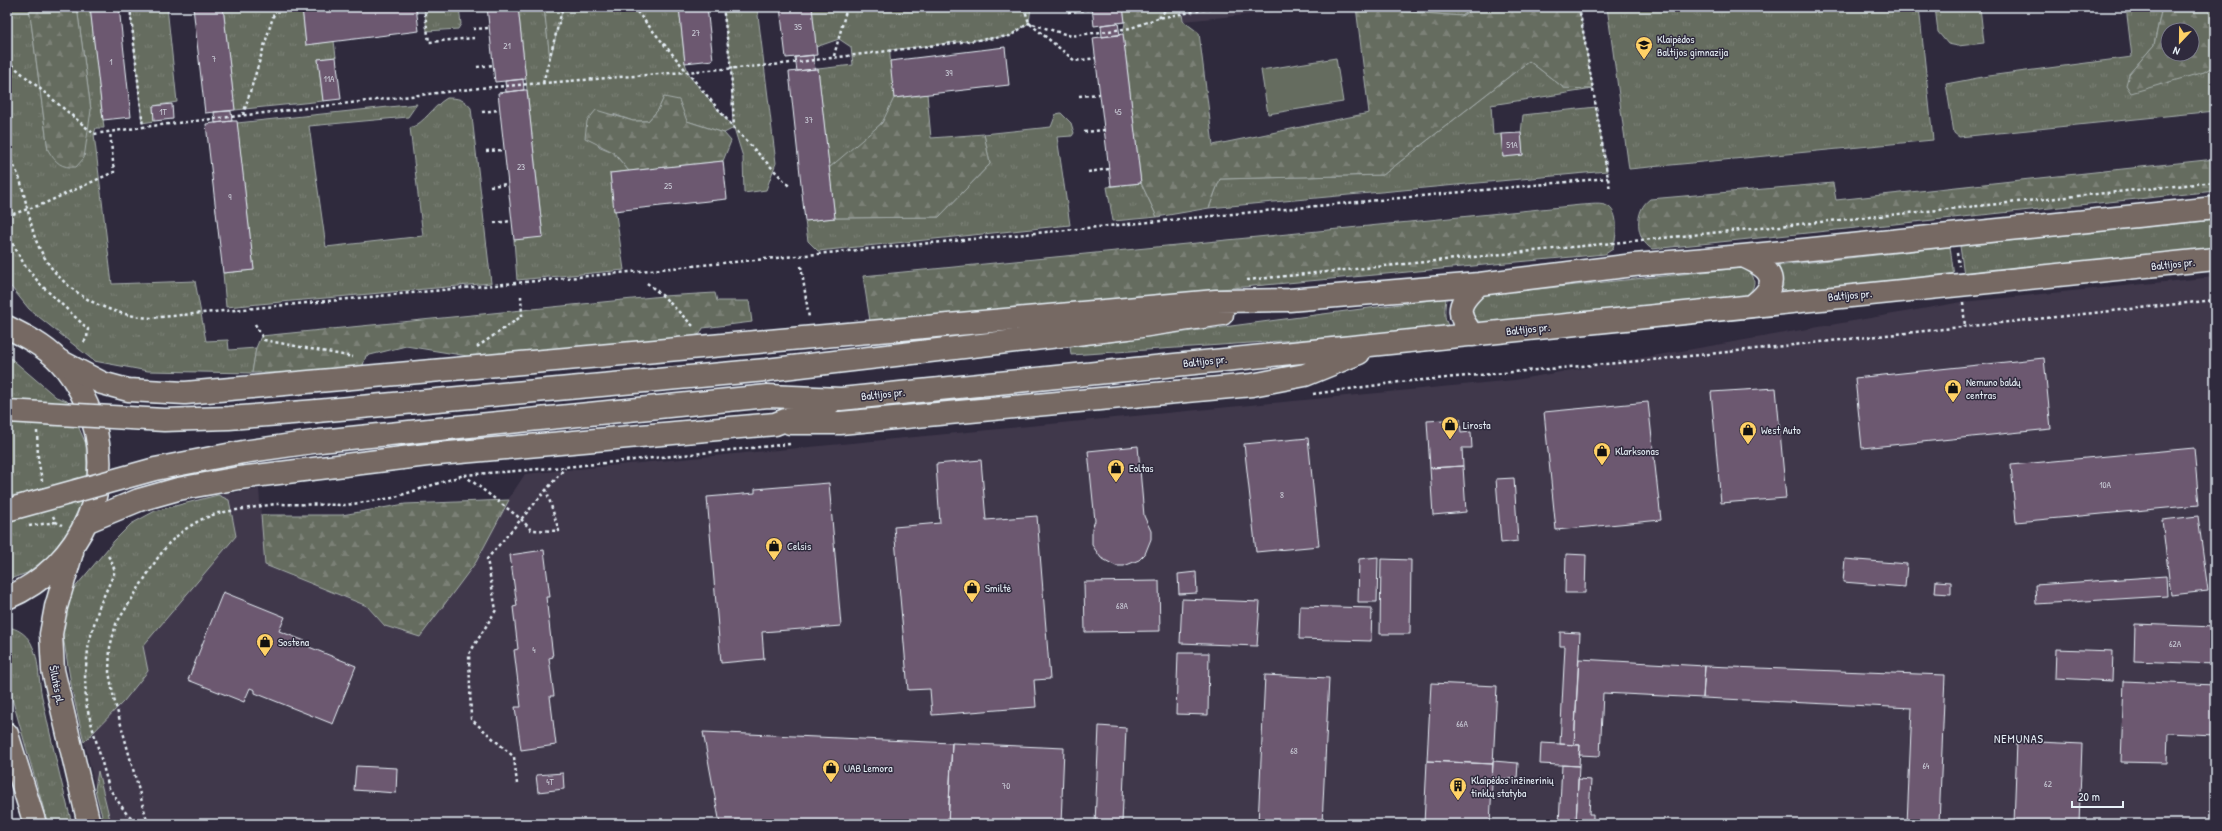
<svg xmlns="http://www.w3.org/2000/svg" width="2222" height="831" font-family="'Patrick Hand',sans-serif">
	<defs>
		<pattern id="grass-tufts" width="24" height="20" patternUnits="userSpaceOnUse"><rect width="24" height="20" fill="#656c5f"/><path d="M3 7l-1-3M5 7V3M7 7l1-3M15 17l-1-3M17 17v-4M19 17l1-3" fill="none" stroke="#7b8177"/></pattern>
		<pattern id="forest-firs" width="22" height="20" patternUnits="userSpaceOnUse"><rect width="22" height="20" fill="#656c5f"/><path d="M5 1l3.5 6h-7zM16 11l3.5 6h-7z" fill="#7b8177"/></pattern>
	</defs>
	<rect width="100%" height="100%" fill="#2f2a3d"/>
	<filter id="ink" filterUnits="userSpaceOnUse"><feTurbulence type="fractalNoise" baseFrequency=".025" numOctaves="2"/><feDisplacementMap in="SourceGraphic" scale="8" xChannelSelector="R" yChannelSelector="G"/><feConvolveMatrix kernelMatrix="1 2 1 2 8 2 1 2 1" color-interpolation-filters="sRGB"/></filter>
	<g filter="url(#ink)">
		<!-- built -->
		<path fill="#41384c" d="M1181,7H1326L1183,21Z
			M2215,277V824H104L72,690L67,661L78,583L131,524L155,511L218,495L259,489L265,565L367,606L385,626L476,562L508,500L525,474L1515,380L1962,302Z"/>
		<!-- grass -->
		<path fill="url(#grass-tufts)" stroke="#a6aeac" d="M7,7H29L48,150L91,110L77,7H90L104,128H96L94,134L112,284L195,281L206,341L228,340L229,350L256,348L252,373L148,371L94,361L29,309L7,282Z
			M130,7H167L177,102L153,106L154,121L142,123Z
			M223,7H302L306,45L334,41L336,57L318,59L323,101L235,110Z
			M424,7H459L461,24L458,29L427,31Z
			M518,7H544L550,58L563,7H679L685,63L690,77L733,127L731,68L723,7H757L776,163L766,190L744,193L743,157L734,128L724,133L687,121L664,97L658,110L648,121H633L613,114L598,146L613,152L629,171L610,173L624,270L517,280L514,240L543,236Z
			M812,7H1031L1029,23L1010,36L890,50C889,63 896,89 894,99C886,129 852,149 829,168L818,69L853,65L851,47L839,39L816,47Z
			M1395,7H1475L1462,16L1396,11Z
			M1607,7H1919L1933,140L1629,169Z
			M1935,7H1980L1984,43L1958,46L1948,44L1938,32Z
			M2126,7H2162L2154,45L2129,74L2204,72L2215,65V111L1959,137L1954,133L1946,84L1988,76L2132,57Z
			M1529,61L1564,88L1593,89L1491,105L1493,135L1501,134L1503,157L1523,155L1521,133L1523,115L1596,107L1607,171L1209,208L1220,179L1383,175Z
			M447,98C458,98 464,99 471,108L491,283L226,307L223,273L254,270L237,123L417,104L408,117L309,126L326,247L423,236L410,128C425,123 433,106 447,98Z
			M1061,113L1071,123L1074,133L1072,136L1057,137L1070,225L818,251L808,241L805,221L835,218L939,217L990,164L984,134L1051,127L1056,114Z
			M1141,183L1157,217L1113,221L1107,187Z
			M2215,220V249L1964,275L1960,246Z
			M1950,247L1954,276L1786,293L1781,289L1780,278L1775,266Z
			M1741,268C1758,272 1758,290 1743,297L1487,324C1467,319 1471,308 1480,295Z
			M1446,298C1445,309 1443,318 1449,327L1311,339L1071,355L1070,347Z
			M7,355L56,397L67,401L86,444L87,474L81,503L69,530L51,554L27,573L7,580Z
			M218,495L229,500L236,536L143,646L148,671L124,701L84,742L72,690L62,630L67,597L114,541L131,524L155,511Z
			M7,627C17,628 26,634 31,643C40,660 38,679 42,697C51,739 61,782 72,824H48L7,681Z
			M98,771L111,824H104L95,789Z"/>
		<!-- forest -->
		<path fill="url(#forest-firs)" stroke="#a6aeac" fill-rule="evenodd" d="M29,7H77L91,110L84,158L76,167C61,168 56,163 48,150Z
			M544,7H563L550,59Z
			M1123,7H1181L1183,21L1199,33L1213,145L1369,113L1356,7H1395L1396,11L1462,16L1475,7H1579L1593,89L1564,88L1529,61L1383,175L1220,179L1209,208L1157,217L1141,183L1123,34L1125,22Z
			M2162,7H2215V65L2204,72L2131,93L2126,85L2129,74L2154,45ZM2168,30H2192V54H2168Z
			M927,94L931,138L984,134L990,164L939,217L835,218L829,168L882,123L894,98Z
			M664,97L679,100L687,121L724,133L731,141L723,161L629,171L613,152L585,138L587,121L596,110L633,121H648L658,110Z
			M2215,159V191L1652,249C1635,239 1634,210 1650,199L1833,183L1836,200Z
			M1581,205C1589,205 1602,202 1609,207C1620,215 1616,238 1613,249L1605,254L870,321L863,276Z
			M715,293L717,301H749L752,322L703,328L700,334L694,336L486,359L406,346L366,356L363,365L329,373H252L256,348L261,336L663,296Z
			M509,500L476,562L420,637L385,626L367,606L265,565L261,515H342L405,504Z"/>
		<!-- green -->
		<path fill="#656c5f" stroke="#a6aeac" d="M1336,58L1343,102L1268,114L1261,70Z"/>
		<!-- building -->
		<path fill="#6c5870" stroke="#e8f1f8" d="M90,7H119L131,117L103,120Z
			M193,7H223L235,110L205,113Z
			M302,7H416L419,31L306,45Z
			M487,7H518L526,79L495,82Z
			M679,7H707L713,60L685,63Z
			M780,7H812L817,55L786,58Z
			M1092,7H1123L1125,22L1094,26Z
			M1118,23L1120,35L1102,37L1101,25Z
			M1123,34L1141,183L1111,186L1093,38Z
			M1005,47L1009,85L894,98L890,61Z
			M813,55L815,69L797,71L795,57Z
			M336,57L341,99L323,101L318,59Z
			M815,69H818L835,218L805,221L789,72Z
			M523,79L524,90L506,92L505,81Z
			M524,90H527L543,237L514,240L498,93Z
			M172,104L173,119L154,121L153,106Z
			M231,111L232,121L215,123L214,112Z
			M232,121H237L254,270L223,273L206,124Z
			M1521,133L1523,155L1503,157L1501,134Z
			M723,161L727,199L614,211L610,173Z
			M2044,358L2051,429L1862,448L1855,378Z
			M1776,388L1786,498L1721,503L1711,392Z
			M1648,402L1661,520L1556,530L1544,412Z
			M1460,419L1461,433L1471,432L1472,448H1462L1463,466L1430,468L1427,421Z
			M1308,438L1319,546L1256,552L1244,444Z
			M1138,446L1144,516L1151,531V539L1145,554L1139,560L1124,566H1116L1101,558L1092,545V528L1095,521L1088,451Z
			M2194,448L2199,505L2016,522L2011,465Z
			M981,460L986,520L1037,516L1050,679L1034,680L1036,707L932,715L930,689L908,690L894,527L940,523L936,464Z
			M1463,466L1466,512L1433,515L1430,468Z
			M1514,478L1518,541L1501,543L1496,479Z
			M829,483L841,626L762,632L764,659L721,663L707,497L755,493V489Z
			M2198,516L2208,591L2171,595L2162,520Z
			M544,550L550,597H546L553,657L549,658L554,696H550L556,745L521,750L515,707H521L514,650L518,649L513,607L517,606L510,555Z
			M1566,554L1586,555L1585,593H1565Z
			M1378,557L1377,602H1358L1359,559Z
			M1381,559L1411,560L1410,634H1380Z
			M1845,559L1907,564L1905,587L1843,582Z
			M1196,572L1197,593L1179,594L1178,574Z
			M2166,576L2167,596L2036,604L2035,585Z
			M1159,581L1160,631L1085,632L1084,582Z
			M1936,581L1951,582V594L1935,593Z
			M223,592L285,617L279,631L310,643L309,647L356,666L333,724L255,693V690L250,688L244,702L188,680Z
			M1182,599L1260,602L1257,646L1180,643Z
			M1300,606L1372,608L1371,641L1299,639Z
			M2135,624L2215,627V664L2134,661Z
			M1560,632L1580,633L1574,745L1560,744L1565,646H1560Z
			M2056,649L2113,651L2112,681L2055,678Z
			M1178,653H1209L1208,715L1176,714Z
			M1579,659L1705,666L1703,698L1603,693L1600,756L1579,755L1580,745H1574Z
			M1705,666L1945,675L1939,824H1907L1912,708L1703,698Z
			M1265,675L1329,678L1322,824H1258Z
			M2124,681L2215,685V735L2168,733L2167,763L2121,762Z
			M1431,683L1497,686L1493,764L1427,761Z
			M1099,726L1126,728L1122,824H1095Z
			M703,732L952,743L948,824H720Z
			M2017,741L2082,744L2079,824H2014Z
			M952,743L1064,748L1061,824H948Z
			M1541,743L1580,745L1579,766L1540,764Z
			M1427,761L1493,764L1490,824H1424Z
			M1493,761L1518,763L1517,779L1492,778Z
			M1562,765L1579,766L1576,824H1559Z
			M356,766L397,768L396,793L354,790Z
			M563,773L564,789L538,792L536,775Z
			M1578,779L1591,780L1589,814H1593V824H1576Z"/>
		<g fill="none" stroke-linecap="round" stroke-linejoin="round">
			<defs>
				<path id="primary" d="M7,327C25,336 43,345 58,360C70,372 80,389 87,405C121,481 82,566 7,598
					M72,552L56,607L51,634L53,670L89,824
					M7,734L35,824"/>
				<path id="highway" d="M1743,256C1774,269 1782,284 1752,306
					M1473,335C1454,312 1458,303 1479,284
					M58,360L102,383L128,390L185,393L1216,301L1289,300L1479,284L1634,265L1743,256L2215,208
					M317,411L766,370L1128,328L1222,314
					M790,423H840L1252,385L1305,375L1359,353
					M320,441L768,396L841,399L2215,259
					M88,521L139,500L178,489L239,478L427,455L775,424L830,403"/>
			</defs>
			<!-- primary casing -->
			<use href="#primary" stroke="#e8f1f8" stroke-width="25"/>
			<!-- highway casing -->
			<use href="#highway" stroke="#e8f1f8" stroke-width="25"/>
			<!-- path -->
			<path stroke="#e8f1f8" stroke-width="2.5" stroke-dasharray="3 3" stroke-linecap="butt" d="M130,7L143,127L480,88L774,65L1010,36L1029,23L1071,36L1131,28L1158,18L1220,7
				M424,7L429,42L474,38
				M633,7L734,128L789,186
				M723,7L731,68L734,128
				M1024,7L1029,23L1075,61L1096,58
				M1579,7L1610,190
				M1068,12L1092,9
				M1159,18L1168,7
				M473,29L489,28
				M834,56L847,7
				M7,61L94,134L143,127
				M477,67L493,65
				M543,83L563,7
				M1079,96L1100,94
				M482,112L499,110
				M243,115L276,7
				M1084,132L1105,130
				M486,151L504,150
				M7,156C23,176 23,195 30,219C32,227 34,237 38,245C58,290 104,315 151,318L1608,178
				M1088,172L1109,169
				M490,186L508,184
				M7,216L43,204L114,172L110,132
				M494,223L512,221
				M7,233L25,266L41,285L88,329L87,338L83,343
				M1957,253L1959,266
				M801,266L809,318
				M1247,280L2215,182
				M647,283L663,296L695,328
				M1963,303L1965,327
				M255,324L264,340L353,357
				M477,347L522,316L521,296
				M1313,394L1400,382L1662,359L2215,300
				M37,431L38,458L42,481
				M464,475L521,519L531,530L559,531L546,489
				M53,516L56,522L62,525
				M29,526L56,522
				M108,556L111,560L115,571L99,607L89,642L85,675L86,704L109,788L126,813L139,824
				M517,784L514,757L471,719L469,654L496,610L487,559L565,468
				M148,824L114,699L109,672L110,647L116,624L157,559L169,543L184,530L200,520L218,513L275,504L346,505L392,498L464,475L565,467L790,444"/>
			<!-- primary -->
			<use href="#primary" stroke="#766964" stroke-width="22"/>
			<!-- highway -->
			<use href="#highway" stroke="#766964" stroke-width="22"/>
			<defs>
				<path id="highway-bridge" d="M7,411L164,420L229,418L317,411
					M7,510L155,469L243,452L320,441"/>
			</defs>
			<!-- highway-bridge casing -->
			<use href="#highway-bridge" stroke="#e8f1f8" stroke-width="25" stroke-linecap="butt"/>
			<!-- highway-bridge -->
			<use href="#highway-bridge" stroke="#766964" stroke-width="22"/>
		</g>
	</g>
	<!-- icons -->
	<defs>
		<symbol id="school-pin" viewBox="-11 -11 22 30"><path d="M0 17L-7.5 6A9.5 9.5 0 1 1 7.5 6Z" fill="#ffd166" stroke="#2f2a3d"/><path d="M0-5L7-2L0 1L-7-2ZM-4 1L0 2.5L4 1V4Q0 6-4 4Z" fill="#111"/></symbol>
		<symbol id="shop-pin" viewBox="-11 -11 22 30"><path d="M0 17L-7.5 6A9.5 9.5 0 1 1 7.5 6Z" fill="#ffd166" stroke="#2f2a3d"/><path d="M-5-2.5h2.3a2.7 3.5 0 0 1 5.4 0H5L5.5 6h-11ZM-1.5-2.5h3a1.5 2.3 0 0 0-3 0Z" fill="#111"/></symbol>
		<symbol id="building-pin" viewBox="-11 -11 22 30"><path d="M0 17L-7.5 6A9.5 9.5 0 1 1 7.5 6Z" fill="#ffd166" stroke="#2f2a3d"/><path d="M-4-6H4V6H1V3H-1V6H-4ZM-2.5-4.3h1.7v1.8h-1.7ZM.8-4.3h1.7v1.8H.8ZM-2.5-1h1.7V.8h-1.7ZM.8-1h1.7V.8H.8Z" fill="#111"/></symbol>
	</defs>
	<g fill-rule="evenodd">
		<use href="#school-pin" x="1634" y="35" width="20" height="27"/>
		<use href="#shop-pin" x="1943" y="378" width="20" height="27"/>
		<use href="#shop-pin" x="1440" y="415" width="20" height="27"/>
		<use href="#shop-pin" x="1738" y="420" width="20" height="27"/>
		<use href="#shop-pin" x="1592" y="441" width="20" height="27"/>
		<use href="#shop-pin" x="1106" y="458" width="20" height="27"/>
		<use href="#shop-pin" x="764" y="536" width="20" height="27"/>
		<use href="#shop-pin" x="962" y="578" width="20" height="27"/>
		<use href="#shop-pin" x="255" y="632" width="20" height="27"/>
		<use href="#shop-pin" x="821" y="758" width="20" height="27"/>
		<use href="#building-pin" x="1448" y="776" width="20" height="27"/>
	</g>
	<g text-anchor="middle" stroke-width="3" stroke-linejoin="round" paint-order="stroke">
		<!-- number labels -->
		<g font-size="9" fill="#c9cbd6">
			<text x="798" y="30">35</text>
			<text x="696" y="36">27</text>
			<text x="507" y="49">21</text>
			<text x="214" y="62">7</text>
			<text x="111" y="65">1</text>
			<text x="949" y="76">39</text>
			<text x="329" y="82">11A</text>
			<text x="163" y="115">1T</text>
			<text x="1118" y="115">45</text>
			<text x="809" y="123">37</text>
			<text x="1512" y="148">51A</text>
			<text x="521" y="170">23</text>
			<text x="668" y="189">25</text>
			<text x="230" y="200">9</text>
			<text x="2105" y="488">10A</text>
			<text x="1282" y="498">8</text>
			<text x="1122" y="609">68A</text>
			<text x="2175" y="647">62A</text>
			<text x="534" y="653">4</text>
			<text x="1462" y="727">66A</text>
			<text x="1294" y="754">68</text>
			<text x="1926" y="769">64</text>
			<text x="550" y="785">4T</text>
			<text x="2048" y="787">62</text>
			<text x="1006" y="789">70</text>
		</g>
		<!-- poi labels -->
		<g font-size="11" fill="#e8f1f8" stroke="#2f2a3d" text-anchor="start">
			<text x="1657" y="43">Klaipėdos<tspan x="1657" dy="13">Baltijos gimnazija</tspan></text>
			<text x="1966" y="386">Nemuno baldų<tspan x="1966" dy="13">centras</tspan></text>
			<text x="1463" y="429">Lirosta</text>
			<text x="1761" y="434">West Auto</text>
			<text x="1615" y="455">Klarksonas</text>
			<text x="1129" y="472">Eoltas</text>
			<text x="787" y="550">Celsis</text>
			<text x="985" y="592">Smiltė</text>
			<text x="278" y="646">Sostena</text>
			<text x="844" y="772">UAB Lemora</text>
			<text x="1471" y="784">Klaipėdos inžinerinių<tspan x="1471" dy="13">tinklų statyba</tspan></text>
		</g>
		<!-- street labels -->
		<g font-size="11" fill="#e8f1f8" stroke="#2f2a3d">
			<text transform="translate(2173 264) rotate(-6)" y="4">Baltijos pr.</text>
			<text transform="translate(1850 295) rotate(-5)" y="4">Baltijos pr.</text>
			<text transform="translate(1528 329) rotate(-6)" y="4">Baltijos pr.</text>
			<text transform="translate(1205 361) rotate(-6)" y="4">Baltijos pr.</text>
			<text transform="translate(883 394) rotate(-6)" y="4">Baltijos pr.</text>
			<text transform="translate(57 685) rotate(79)" y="4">Šilutės pl.</text>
		</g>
		<!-- neighbourhood labels -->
		<g font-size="12" letter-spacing="1" fill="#e8f1f8" stroke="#2f2a3d">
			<text x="2019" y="743">NEMUNAS</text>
		</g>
	</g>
	<!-- margin -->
	<rect width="2222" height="831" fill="none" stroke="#2f2a3d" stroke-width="24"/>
	<rect x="12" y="12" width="2198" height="807" fill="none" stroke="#e8f1f8" stroke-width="1.5" filter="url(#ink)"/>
	<!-- north arrow -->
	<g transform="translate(2180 42) rotate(202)"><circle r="19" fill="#2f2a3d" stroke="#797a88"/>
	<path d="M0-3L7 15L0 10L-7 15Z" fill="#ffd166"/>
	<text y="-6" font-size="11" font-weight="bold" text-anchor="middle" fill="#e8f1f8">N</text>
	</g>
	<!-- scale -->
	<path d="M2072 801v6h51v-6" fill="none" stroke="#e8f1f8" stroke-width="2"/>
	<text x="2078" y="801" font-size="12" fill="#e8f1f8" stroke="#2f2a3d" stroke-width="3" paint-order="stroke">20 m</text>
</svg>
